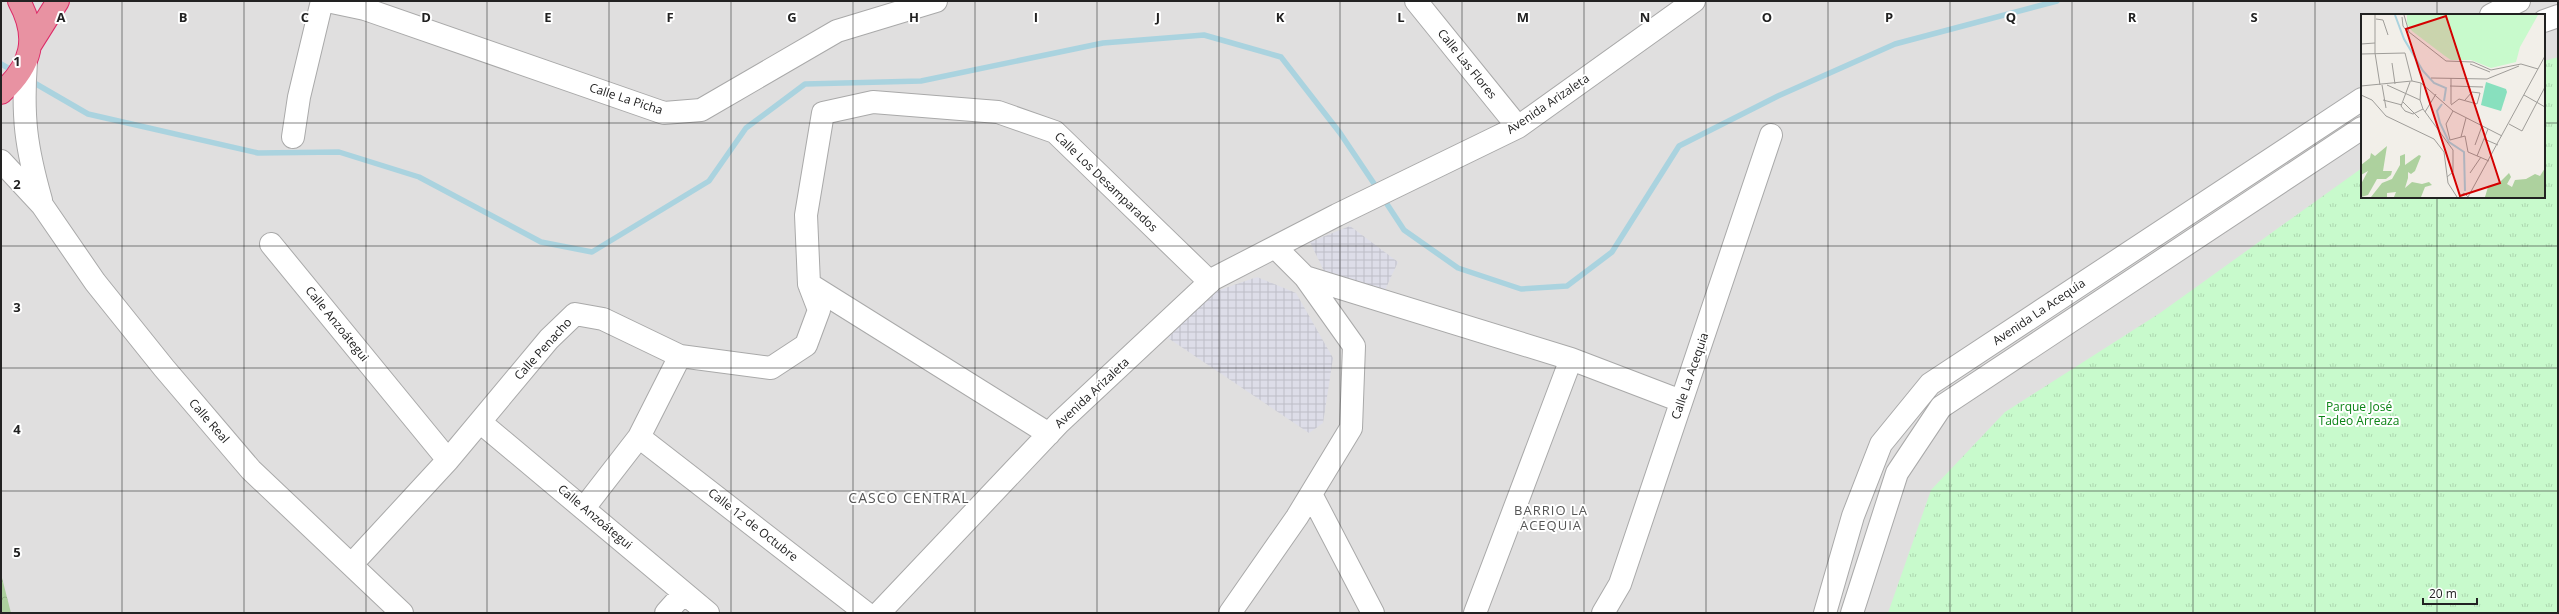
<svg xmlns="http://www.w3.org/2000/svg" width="2559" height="614" font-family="'Open Sans',sans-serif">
	<defs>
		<pattern id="forest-crowns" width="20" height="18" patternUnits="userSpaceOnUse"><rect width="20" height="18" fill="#add19e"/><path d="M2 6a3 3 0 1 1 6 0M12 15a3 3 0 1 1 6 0" fill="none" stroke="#95b388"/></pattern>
		<pattern id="park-tufts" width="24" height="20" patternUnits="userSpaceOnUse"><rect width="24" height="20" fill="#c8facc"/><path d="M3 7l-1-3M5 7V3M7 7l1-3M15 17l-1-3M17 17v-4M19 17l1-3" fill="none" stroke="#acd6af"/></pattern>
		<pattern id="plaza-grid" width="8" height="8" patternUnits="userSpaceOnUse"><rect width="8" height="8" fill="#dddde8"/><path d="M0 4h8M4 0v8" fill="none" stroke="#bdbdc7"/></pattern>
	</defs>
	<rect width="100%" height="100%" fill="#f2efe9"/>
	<!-- residential -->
	<path fill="#e0dfdf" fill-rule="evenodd" d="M1,1H2558V613H1ZM2362,15H2544V197H2362Z"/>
	<!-- forest -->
	<path fill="url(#forest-crowns)" d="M1,574L11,613H1Z"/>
	<!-- park -->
	<path fill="url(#park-tufts)" d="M2558,57V613H1888L1931,490L2005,412L2160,313L2362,168V197H2544V61Z"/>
	<!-- plaza -->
	<path fill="url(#plaza-grid)" d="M1350,226L1398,262L1384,292L1325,273L1310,242Z
		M1257,277L1296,293L1333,358L1323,423L1309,433L1168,338L1208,294Z"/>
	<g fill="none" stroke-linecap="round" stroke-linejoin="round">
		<!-- stream -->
		<path stroke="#aad3df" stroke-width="5.5" d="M1,64L15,72
			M31,81L88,114L258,153L339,152L419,177L541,242L592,252L709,181L746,128L805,84L921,81L1103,43L1204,35L1281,57L1340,133L1379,191
			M1383,198L1404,230L1458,268L1521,289L1567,286L1612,252L1679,146L1778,96L1895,44L2057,1"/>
		<defs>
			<path id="minor" d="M327,1L365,9L664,113L701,110L837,31L936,1
				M1416,1L1518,127
				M2491,15L2519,1
				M2544,21L2558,16
				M26,62C22,117 26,147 41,200
				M293,137L299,97L322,1
				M1,161L42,205L95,282L164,368L251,470L402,613
				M271,244L448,460
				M1276,248L1305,277L1571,359L1681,401
				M809,284L1049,434
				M480,422L708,613
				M639,437L866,613
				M1311,494L1373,613
				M584,508L639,437L680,356
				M352,564L448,460L549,339L575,314L603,319L680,356L771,368L806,345L819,310L809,284L806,215L823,113L873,102L998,112L1055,132L1210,282
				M666,613L683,594
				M879,613L1059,423L1213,279L1337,215L1518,127L1694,1
				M1230,613L1297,517L1351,428L1354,346L1305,277
				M1475,613L1571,359
				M1603,613L1620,584L1771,135
				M1825,613L1853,516L1881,444L1930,384L2362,99
				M1852,613L1897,473L1941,407L2362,128"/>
			<path id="highway" d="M31,44L58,1
				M1,93C32,65 39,38 19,1"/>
		</defs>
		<!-- minor casing -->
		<use href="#minor" stroke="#a9a9a9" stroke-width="24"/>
		<!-- highway casing -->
		<use href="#highway" stroke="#dc2a67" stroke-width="24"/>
		<!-- minor -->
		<use href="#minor" stroke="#fff" stroke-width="22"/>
		<!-- highway -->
		<use href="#highway" stroke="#e892a2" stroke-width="22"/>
	</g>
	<!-- grid -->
	<path fill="none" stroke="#222" stroke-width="1" stroke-opacity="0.55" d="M122,1V613M244,1V613M366,1V613M487,1V613M609,1V613M731,1V613M853,1V613M975,1V613M1097,1V613M1219,1V613M1340,1V613M1462,1V613M1584,1V613M1706,1V613M1828,1V613M1950,1V613M2072,1V613M2193,1V613M2315,1V613M2437,1V15M1,123H2362M2544,123H2558M2437,197V613M1,246H2558M1,368H2558M1,491H2558"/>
	<g text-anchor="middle" stroke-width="4" stroke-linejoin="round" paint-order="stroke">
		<!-- street labels -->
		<g font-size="12" fill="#222" stroke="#fff">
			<text transform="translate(1467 64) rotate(51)" y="4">Calle Las Flores</text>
			<text transform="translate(626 99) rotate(18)" y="4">Calle La Picha</text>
			<text transform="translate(1548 104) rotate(-34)" y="4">Avenida Arizaleta</text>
			<text transform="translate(1106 182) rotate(44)" y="4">Calle Los Desamparados</text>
			<text transform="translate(2039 312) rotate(-34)" y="4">Avenida La Acequia</text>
			<text transform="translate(337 324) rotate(51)" y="4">Calle Anzoátegui</text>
			<text transform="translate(543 349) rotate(-48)" y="4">Calle Penacho</text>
			<text transform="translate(1690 376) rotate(-71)" y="4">Calle La Acequia</text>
			<text transform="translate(1092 393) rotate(-43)" y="4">Avenida Arizaleta</text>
			<text transform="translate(209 421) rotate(49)" y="4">Calle Real</text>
			<text transform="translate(595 517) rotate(40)" y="4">Calle Anzoátegui</text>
			<text transform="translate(753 525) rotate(38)" y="4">Calle 12 de Octubre</text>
		</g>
		<!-- park labels -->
		<g font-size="12" fill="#0c8416" stroke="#fff">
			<text x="2359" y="411">Parque José<tspan x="2359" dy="14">Tadeo Arreaza</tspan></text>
		</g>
		<!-- neighbourhood labels -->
		<g font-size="13" letter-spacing="1" fill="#555" stroke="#fff">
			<text x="1551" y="515">BARRIO LA<tspan x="1551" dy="15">ACEQUIA</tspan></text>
		</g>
		<!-- quarter labels -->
		<g font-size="14" letter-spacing="1" fill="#555" stroke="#fff">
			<text x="909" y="503">CASCO CENTRAL</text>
		</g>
	</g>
	<!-- overview -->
	<g transform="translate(2361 14)">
		<rect width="184" height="184" fill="#f2efe9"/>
		<path d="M26,132L22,157H31L30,161L25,165H16L7,181L0,183V170L7,157L0,161V151L9,144L10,139L14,142ZM44,140V151L58,141L60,142L54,157L50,160L47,158V164L44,174L51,168L61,170L68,168L71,171L64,173L60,183H33L35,178L26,179V183H10L21,169L31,165L39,151V142ZM184,154V183H124L127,173L138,169L148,159L150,163L146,170L151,173L154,166L165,165L174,160L179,162Z" fill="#add19e"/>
		<path d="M46,1H177L159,33L155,48L130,54L110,46H90L84,42L51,17L46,10Z" fill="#c8facc"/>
		<path d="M125,68L145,75L146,78L140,97L120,91Z" fill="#88e0be"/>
		<path fill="none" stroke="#aad3df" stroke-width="2" d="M34,1L43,25L62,57L73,69L85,74L83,87M81,90L76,97L79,109L88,128L103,138L104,177"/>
		<path fill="none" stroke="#9f9d99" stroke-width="1" d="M14,1V39L19,71M43,1L48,18L85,47L112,48L130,56L160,50L177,55M41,3L42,12L47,19M15,5L22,6L27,21M0,30L14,29M0,40L44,39L51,67M31,49L34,70M109,50L129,58M70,64L126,65L158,52M49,68L40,92L44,97L52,100L62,95M60,69L59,86L62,95L92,136V158L86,163M21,71L25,94M26,71L59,86M0,72L51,67L60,69L92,97L141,122M89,72L122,73M0,81L11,86L25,102L73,125L83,138L87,169L96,183M163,81L184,93M22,86L41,91M42,88L58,104M90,90V64M90,91L98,85L116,90L119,79L111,78L104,86M92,97L85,110L89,126L104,122L107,138L128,147M64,98L75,80M148,110L161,117L184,73M100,123L105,104M123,125L137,131M114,131L121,112M116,142L127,115M109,159L120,143M98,183L103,179L107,183M107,183L184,42"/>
		<path fill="#d40000" fill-opacity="0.15" stroke="#d40000" stroke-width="2" d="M85,2L139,169L99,182L45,15Z"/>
		<rect width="184" height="184" fill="none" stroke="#222" stroke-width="2"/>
	</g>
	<g font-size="13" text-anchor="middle" font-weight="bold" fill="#222" stroke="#fff" stroke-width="4" stroke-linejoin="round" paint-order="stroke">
		<text x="61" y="22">A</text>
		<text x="183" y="22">B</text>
		<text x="305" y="22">C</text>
		<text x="426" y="22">D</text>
		<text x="548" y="22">E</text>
		<text x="670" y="22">F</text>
		<text x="792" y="22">G</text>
		<text x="914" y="22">H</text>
		<text x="1036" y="22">I</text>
		<text x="1158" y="22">J</text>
		<text x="1280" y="22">K</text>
		<text x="1401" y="22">L</text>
		<text x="1523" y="22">M</text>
		<text x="1645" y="22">N</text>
		<text x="1767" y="22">O</text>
		<text x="1889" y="22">P</text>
		<text x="2011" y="22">Q</text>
		<text x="2132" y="22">R</text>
		<text x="2254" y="22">S</text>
		<text x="17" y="66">1</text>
		<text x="17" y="189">2</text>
		<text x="17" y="312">3</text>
		<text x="17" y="434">4</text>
		<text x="17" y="557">5</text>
	</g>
	<!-- border -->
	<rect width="2559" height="614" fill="none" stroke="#222222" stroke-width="4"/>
	<!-- scale -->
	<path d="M2423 598v6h54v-6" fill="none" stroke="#222222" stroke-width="2"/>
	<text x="2429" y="598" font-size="12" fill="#222222" stroke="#ffffff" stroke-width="3" paint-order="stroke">20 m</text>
</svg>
